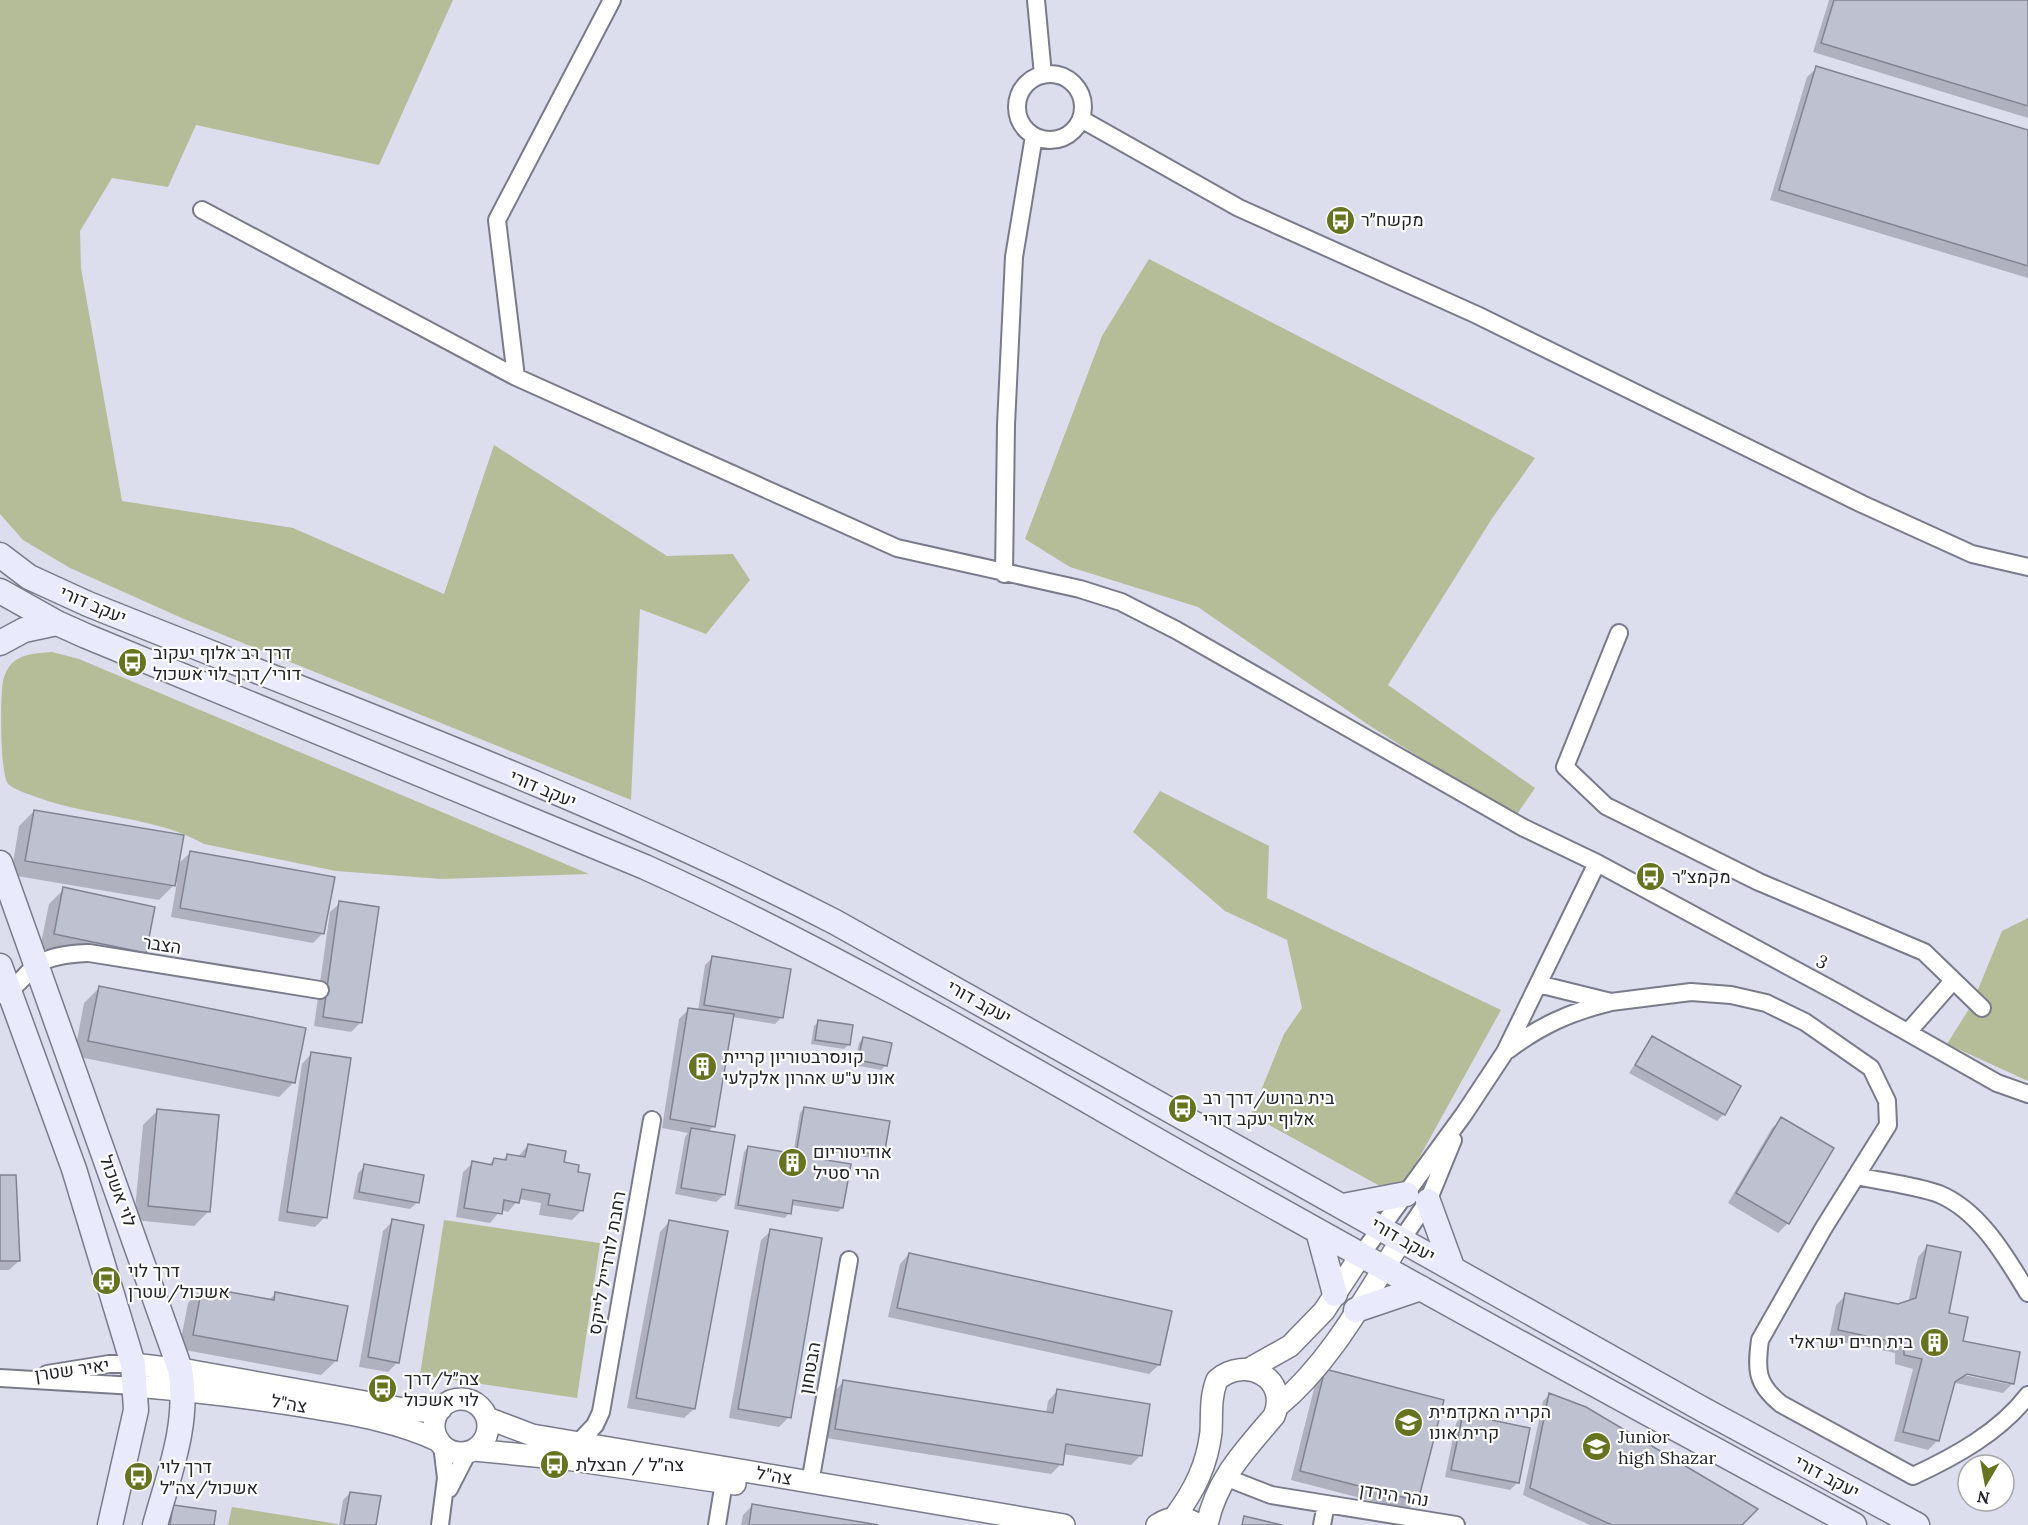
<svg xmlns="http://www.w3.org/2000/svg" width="2028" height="1525" font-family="Lora,Heebo,serif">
	<rect width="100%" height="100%" fill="#dcdeee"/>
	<!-- green -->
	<path fill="#b4bd98" d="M0,0H453L379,165L196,125L168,187L112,178L80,231L81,268L122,501L293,528L444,594L494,445L667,556L733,554L750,580L706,634L640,609L631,800L184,619L70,568L23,540L0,514Z
		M1149,259L1535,458L1491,520L1388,685L1535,788L1515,817L1370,726L1198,607L1070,567L1025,539L1102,336Z
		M52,652L79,659L589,874L442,879L336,871L204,844C157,817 93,817 42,799C32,795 16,791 8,784C0,773 0,699 3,681C10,654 28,654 52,652Z
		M1160,791L1269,846L1267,898L1501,1010L1398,1196L1251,1115L1284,1034L1302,1008L1287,940L1225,911L1133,832Z
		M2028,918V1081L1947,1044L1972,1004L2002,931Z
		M444,1220L600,1243L577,1398L420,1375Z
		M232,1507L338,1524V1525H228Z"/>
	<!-- shadow -->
	<path fill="#0003" fill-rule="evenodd" d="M1829,0H2028V118L1813,52Z
		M1817,68L2028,132V278L1770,200L1807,77Z
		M34,811L177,865L191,852L323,933L313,943L171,917L177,882L159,900L11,875L19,826Z
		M64,889L144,952L129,967L40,948L49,904Z
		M340,903L361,1022L351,1032L314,1026L330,912Z
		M712,958L782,1017L775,1024L732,1017L714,1126L707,1132L724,1195L716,1202L675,1194L685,1137L688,1133L662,1128L679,1019L689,1009L698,1011L705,965Z
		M99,988L294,1082L279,1097L74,1056L84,1003Z
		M818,1022L849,1044L844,1049L811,1044L814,1026Z
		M863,1038L890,1044L885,1066L881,1070L854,1065L859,1043Z
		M1652,1038L1724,1114L1717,1121L1629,1073Z
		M311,1054L325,1217L315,1227L278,1221L302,1064Z
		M804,1108L883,1155L878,1159L826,1151L825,1162L842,1208L838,1212L791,1205L789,1213L785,1218L734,1209L744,1152L748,1147L793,1155L800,1113Z
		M158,1110L209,1211L194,1226L134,1220L143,1125Z
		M1782,1119L1788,1223L1778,1233L1728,1203L1772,1128Z
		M528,1145L576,1173L582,1210L572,1220L539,1215L541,1203L519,1199L508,1212L501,1210L490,1223L456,1217L463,1172L473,1163L488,1165L494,1160L502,1161L507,1156L518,1157Z
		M365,1166L418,1202L410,1209L353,1199L358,1173Z
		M0,1177L19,1261L9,1270H0Z
		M393,1221L398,1362L388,1372L359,1367L383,1231Z
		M669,1222L694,1409L684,1418L627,1408L660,1232Z
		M771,1231L789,1417L779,1427L729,1418L761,1240Z
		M1927,1247L1947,1314L1961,1342L2013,1383L2003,1393L1956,1383L1952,1385L1938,1440L1928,1450L1894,1441L1913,1369L1895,1364V1353L1829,1339L1836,1305L1846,1295L1898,1306L1908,1303L1918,1257ZM1960,1371L2008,1381V1384L1959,1374Z
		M909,1254L1159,1365L1149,1374L888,1317L900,1264Z
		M202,1288L269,1300L275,1294L336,1361L321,1375L179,1349L188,1303Z
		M1326,1371L1417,1500L1407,1510L1291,1480L1316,1381Z
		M843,1382L1046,1414L1048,1401L1057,1391L1141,1455L1131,1465L1063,1454L1061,1464L1051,1474L826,1438L834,1392Z
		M1550,1394L1740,1525H1590L1523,1495L1543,1401Z
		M1463,1416L1528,1429L1517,1483L1510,1490L1445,1477L1456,1423Z
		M350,1493L375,1525H339L343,1500Z
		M753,1505L870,1525H741L743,1515Z
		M173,1506L213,1525H158L159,1521Z"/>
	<!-- building -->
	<path fill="#bec1d0" stroke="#818391" stroke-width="1.5" d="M1834,0H2028V106L1821,43Z
		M1816,66L2028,130V266L1779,190Z
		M34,810L184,835L175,886L25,861Z
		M190,851L335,877L324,934L180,908Z
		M63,887L155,907L146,953L54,934Z
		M339,901L379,907L362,1023L323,1017Z
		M712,956L791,969L783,1018L704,1005Z
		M99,986L306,1028L295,1083L88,1041Z
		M688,1008L734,1014L715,1127L670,1119Z
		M818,1020L853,1025L850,1045L815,1040Z
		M1652,1036L1741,1086L1725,1115L1635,1065Z
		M863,1037L892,1043L887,1066L858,1060Z
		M311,1052L351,1058L327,1218L287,1212Z
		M804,1107L890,1121L884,1156L829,1147L826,1160L851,1164L843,1208L793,1200L791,1214L738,1205L748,1146L796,1154Z
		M157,1109L219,1115L210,1212L148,1206Z
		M1781,1117L1834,1148L1789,1224L1736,1193Z
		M691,1128L735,1135L725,1195L681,1188Z
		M528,1144L566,1151L564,1162L579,1165L578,1172L590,1174L583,1211L548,1205L550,1194L522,1189L519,1203L504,1200L502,1214L464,1208L472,1161L492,1165L494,1158L506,1160L507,1154L525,1157Z
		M364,1164L424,1175L419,1203L359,1192Z
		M0,1175H16L20,1261H0Z
		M392,1219L424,1225L399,1363L368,1357Z
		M669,1220L728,1231L695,1409L636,1398Z
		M770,1229L822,1238L791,1418L738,1409Z
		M1927,1245L1961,1252L1949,1313L1968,1317L1963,1341L2020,1352L2014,1384L1967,1374L1955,1382L1939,1441L1903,1432L1922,1359L1904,1355V1344L1838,1330L1845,1293L1898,1304L1916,1298Z
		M909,1253L1172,1311L1160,1365L897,1308Z
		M202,1287L274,1300L275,1292L348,1306L337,1361L193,1335Z
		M1325,1369L1444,1400L1418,1501L1300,1471Z
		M843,1380L1053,1413L1057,1389L1150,1404L1142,1456L1066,1444L1063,1465L835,1429Z
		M1549,1393L1586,1407L1758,1509L1742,1525H1612L1530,1488Z
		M1463,1414L1530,1428L1519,1483L1451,1470Z
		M350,1492L381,1496L376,1525H344Z
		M752,1504L879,1525H749Z
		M173,1505L216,1511L214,1525H170Z
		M1244,1516L1282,1525H1242Z"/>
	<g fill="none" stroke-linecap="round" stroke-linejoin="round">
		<defs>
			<path id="minor" d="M1036,0L1043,75
				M1017 107a33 33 0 1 1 66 0a33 33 0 1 1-66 0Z
				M1081,119L1239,208L1477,315L1862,504L1972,554L2028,567
				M202,210L516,377L897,548L1080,589L1121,602L1176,630L1524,828L1597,863L1840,994L1997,1083L2028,1094
				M516,377L497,220L612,0
				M1004,574L1006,425L1014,257L1034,136
				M1619,633L1565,767L1606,806L1759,882L1924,952L1982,1008
				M1538,984L1611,1002L1691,992L1731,995L1766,1003L1805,1022L1871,1068L1887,1101L1888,1125L1823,1229L1760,1340C1756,1370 1756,1384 1781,1404L1913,1476C1954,1457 2000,1432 2028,1395
				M1,995C15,989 23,977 34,967C48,955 72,954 89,953L320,990
				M1908,1032L1952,982
				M1508,1050C1540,1026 1570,1012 1608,1003
				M1857,1176C1883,1182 1914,1185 1939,1194C1980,1211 2006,1257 2028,1293
				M1402,1239L1428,1201L1453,1140
				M1361,1255L1464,1114L1505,1052L1597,863
				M47,1374L109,1364H133
				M0,1378L135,1386
				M578,1443L595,1425L601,1412L652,1120
				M1225,1477L1271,1495L1456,1525
				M810,1483L849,1260
				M449,1489L468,1452
				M440,1525L446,1478L442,1445
				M717,1525L724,1482
				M1322,1525L1326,1504"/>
			<path id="tertiary" d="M133,1364L192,1371L404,1409L423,1411L441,1409
				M1249,1369L1290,1346L1324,1311L1361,1255
				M135,1386C196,1391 254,1398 314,1408C357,1415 399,1422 439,1441
				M434 1426a27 27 0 1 1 54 0a27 27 0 1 1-54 0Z
				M1278,1406C1331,1362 1365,1297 1402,1239
				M487,1418L532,1435L1064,1525
				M474,1450L566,1459L735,1484
				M1174,1518C1194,1491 1207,1466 1211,1432C1212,1414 1210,1397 1217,1380C1245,1355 1290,1378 1274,1416C1245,1450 1216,1480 1207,1525
				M1157,1525C1171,1516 1184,1515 1198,1525"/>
			<path id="secondary" d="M0,555L29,577L88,604C339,705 595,798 835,922L1702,1409L1917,1525
				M0,591L57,623L86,636L645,867C836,953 1017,1061 1200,1165C1417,1287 1635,1407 1854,1525
				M0,643L24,630L57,623
				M0,863L180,1369C190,1422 169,1474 155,1525
				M0,966L74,1169L133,1364L136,1410L110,1525
				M1428,1201L1452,1267
				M1343,1206L1406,1194
				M1318,1231L1335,1294
				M1356,1310L1421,1288"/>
		</defs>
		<!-- minor casing -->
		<use href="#minor" stroke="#797b8a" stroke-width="20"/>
		<!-- tertiary casing -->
		<use href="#tertiary" stroke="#797b8a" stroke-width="24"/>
		<!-- secondary casing -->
		<use href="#secondary" stroke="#797b8a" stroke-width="27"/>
		<!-- minor -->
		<use href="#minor" stroke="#fff" stroke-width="16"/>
		<!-- tertiary -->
		<use href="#tertiary" stroke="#fff" stroke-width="21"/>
		<!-- secondary -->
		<use href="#secondary" stroke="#e9ebfc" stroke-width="24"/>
	</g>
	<!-- icons -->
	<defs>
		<symbol id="bus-disc" viewBox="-11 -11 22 22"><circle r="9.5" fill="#66731f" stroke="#fff"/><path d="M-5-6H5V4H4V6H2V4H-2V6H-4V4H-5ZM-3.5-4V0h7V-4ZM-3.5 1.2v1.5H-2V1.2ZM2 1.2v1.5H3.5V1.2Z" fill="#fff"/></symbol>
		<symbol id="building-disc" viewBox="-11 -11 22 22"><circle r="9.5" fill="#66731f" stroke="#fff"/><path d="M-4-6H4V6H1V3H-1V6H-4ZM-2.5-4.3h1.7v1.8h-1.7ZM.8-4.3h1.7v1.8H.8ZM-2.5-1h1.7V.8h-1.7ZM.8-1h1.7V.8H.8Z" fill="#fff"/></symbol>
		<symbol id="university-disc" viewBox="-11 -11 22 22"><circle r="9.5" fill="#66731f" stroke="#fff"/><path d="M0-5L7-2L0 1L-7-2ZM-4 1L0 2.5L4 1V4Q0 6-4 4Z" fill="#fff"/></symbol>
		<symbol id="school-disc" viewBox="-11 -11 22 22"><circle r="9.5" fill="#66731f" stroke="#fff"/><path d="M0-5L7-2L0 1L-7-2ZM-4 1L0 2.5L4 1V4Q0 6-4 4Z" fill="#fff"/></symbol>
	</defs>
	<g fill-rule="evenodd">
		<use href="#bus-disc" x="1324" y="204" width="33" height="33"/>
		<use href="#bus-disc" x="116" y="646" width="33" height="33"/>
		<use href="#bus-disc" x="1634" y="860" width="33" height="33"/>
		<use href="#building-disc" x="686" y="1050" width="33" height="33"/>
		<use href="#bus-disc" x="1166" y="1092" width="33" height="33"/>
		<use href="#building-disc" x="776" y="1146" width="33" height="33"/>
		<use href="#bus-disc" x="90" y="1264" width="33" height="33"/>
		<use href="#building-disc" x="1918" y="1326" width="33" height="33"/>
		<use href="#bus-disc" x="366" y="1372" width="33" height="33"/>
		<use href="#university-disc" x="1392" y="1406" width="33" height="33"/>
		<use href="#school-disc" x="1580" y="1430" width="33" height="33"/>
		<use href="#bus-disc" x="538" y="1448" width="33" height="33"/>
		<use href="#bus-disc" x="122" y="1460" width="33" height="33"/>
	</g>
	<g text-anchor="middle" stroke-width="4.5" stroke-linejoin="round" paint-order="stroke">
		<!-- poi labels -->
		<g font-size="18" fill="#23242a" stroke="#fff" text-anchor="start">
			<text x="1361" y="226">מקשח״ר</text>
			<text x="153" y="659">דרך רב אלוף יעקוב<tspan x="153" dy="21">דורי/דרך לוי אשכול</tspan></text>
			<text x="1672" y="883">מקמצ״ר</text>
			<text x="723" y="1063">קונסרבטוריון קריית<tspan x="723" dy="21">אונו ע"ש אהרון אלקלעי</tspan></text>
			<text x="1203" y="1104">בית ברוש/דרך רב<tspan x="1203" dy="21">אלוף יעקב דורי</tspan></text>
			<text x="813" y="1158">אודיטוריום<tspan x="813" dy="21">הרי סטיל</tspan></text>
			<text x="128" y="1277">דרך לוי<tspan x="128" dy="21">אשכול/שטרן</tspan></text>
			<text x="1913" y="1348" text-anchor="end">בית חיים ישראלי</text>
			<text x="404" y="1385">צה״ל/דרך<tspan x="404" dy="21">לוי אשכול</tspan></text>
			<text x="1429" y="1418">הקריה האקדמית<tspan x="1429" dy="21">קרית אונו</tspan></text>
			<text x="1618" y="1443">Junior<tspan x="1618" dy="21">high Shazar</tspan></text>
			<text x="576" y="1471">צה״ל / חבצלת</text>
			<text x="160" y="1473">דרך לוי<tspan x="160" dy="21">אשכול/צה״ל</tspan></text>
		</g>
		<!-- street labels -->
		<g font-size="18" fill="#23242a" stroke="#fff">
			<text transform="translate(93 605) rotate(23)" y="6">יעקב דורי</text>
			<text transform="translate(543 789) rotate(23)" y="6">יעקב דורי</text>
			<text transform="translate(162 945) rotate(9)" y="6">הצבר</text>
			<text transform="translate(1822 962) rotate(28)" y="6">3</text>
			<text transform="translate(979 1002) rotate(29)" y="6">יעקב דורי</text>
			<text transform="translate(118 1191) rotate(70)" y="6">לוי אשכול</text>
			<text transform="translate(1403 1240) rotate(30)" y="6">יעקב דורי</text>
			<text transform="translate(607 1263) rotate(-80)" y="6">רחבת לורדייל לייקס</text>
			<text transform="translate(810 1368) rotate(-80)" y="6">הבטחון</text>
			<text transform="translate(72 1370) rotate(-8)" y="6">יאיר שטרן</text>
			<text transform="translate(289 1404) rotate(10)" y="6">צה"ל</text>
			<text transform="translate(774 1476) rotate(10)" y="6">צה"ל</text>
			<text transform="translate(1827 1477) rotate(28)" y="6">יעקב דורי</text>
			<text transform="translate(1394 1495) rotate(9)" y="6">נהר הירדן</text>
		</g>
	</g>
	<!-- north arrow -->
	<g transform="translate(1986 1483) rotate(190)"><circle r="28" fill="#ffffff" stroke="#a7a7aa" stroke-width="1.5"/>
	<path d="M0-4.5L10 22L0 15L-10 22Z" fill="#66731f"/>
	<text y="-9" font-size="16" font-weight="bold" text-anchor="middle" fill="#23242a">N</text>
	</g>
</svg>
